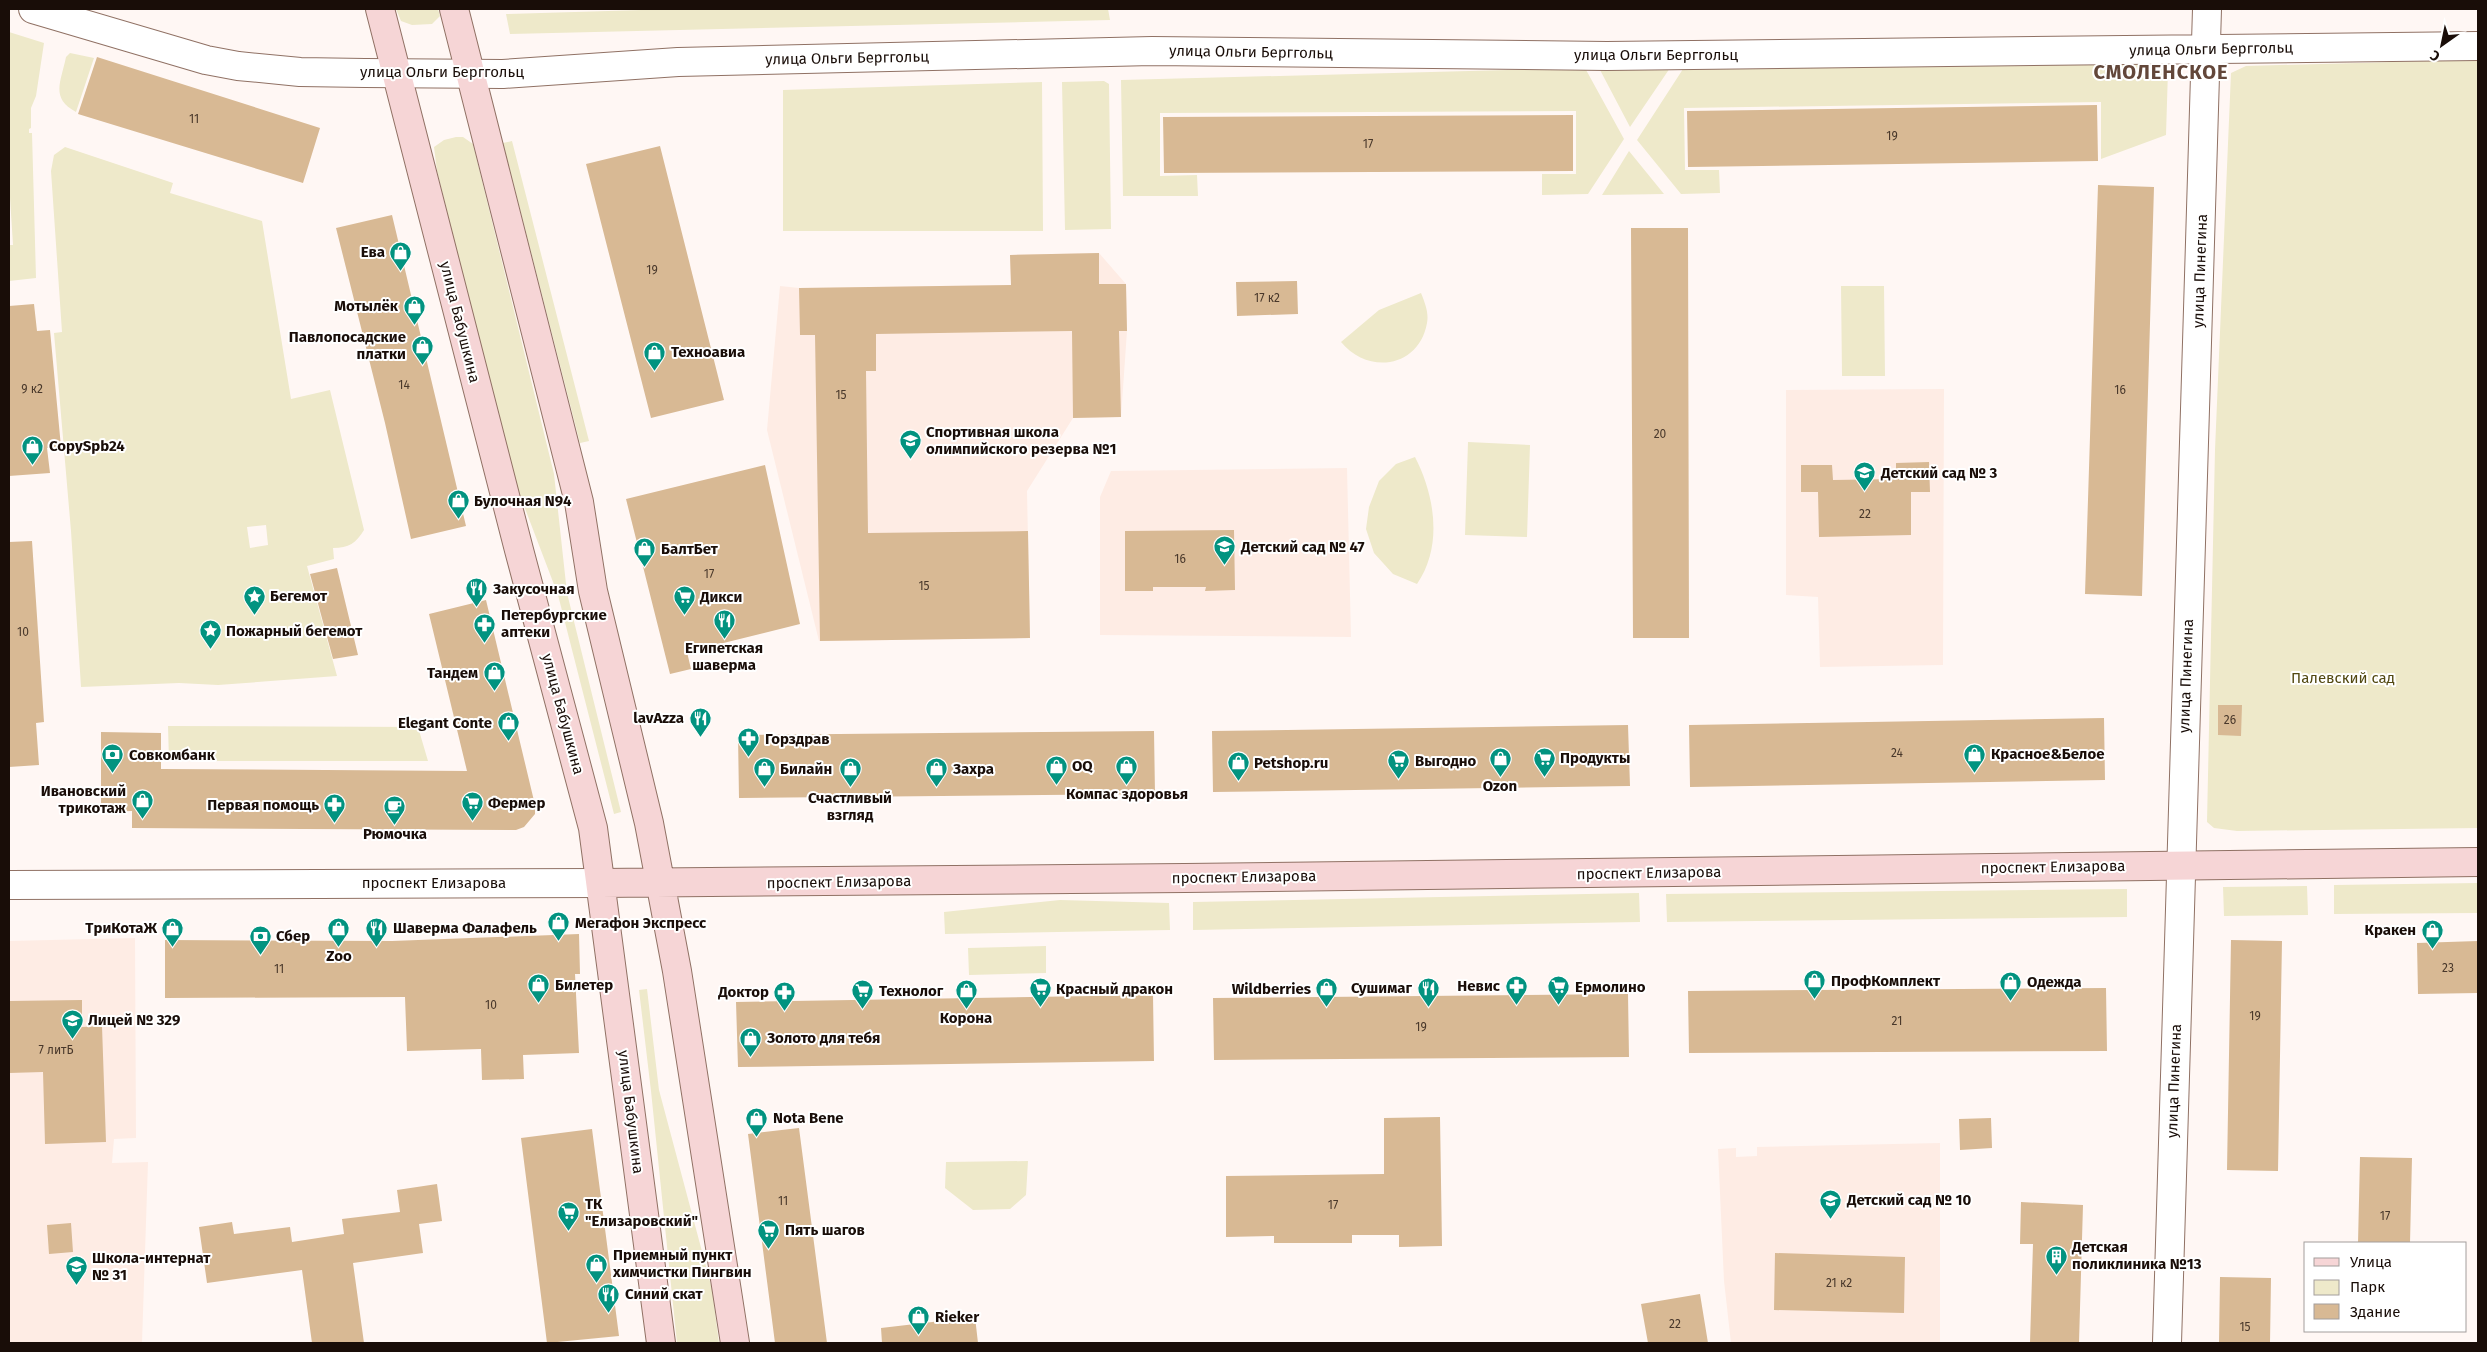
<svg xmlns="http://www.w3.org/2000/svg" width="2487" height="1352" font-family="'Fira Sans',sans-serif">
	<rect width="100%" height="100%" fill="#fff7f4"/>
	<!-- built -->
	<path fill="#feece4" d="M1099,253L1126,284L1127,331L1121,417L1073,418L1027,491L1030,638L819,641L767,430L780,286L799,288L1011,285L1010,255Z
		M1944,389L1943,665L1820,667L1818,597L1786,595V390Z
		M1347,468L1351,637L1100,635V497L1111,471Z
		M135,938L136,1138L114,1139L112,1163L148,1162L142,1343H9V941Z
		M1940,1143V1343H1731L1724,1281L1718,1149L1736,1148V1157L1757,1156V1147Z"/>
	<!-- green -->
	<path fill="#eee9ca" fill-rule="evenodd" d="M396,9H438L440,16L432,24L412,25L401,21Z
		M675,9H1108L1110,20L510,34L506,14Z
		M9,32L44,43L36,96L31,108V128L29,129V133H32L36,278L9,281V245H13L9,182Z
		M70,53L94,58L76,112C50,98 61,82 66,57Z
		M2154,60L2164,64L2168,70L2166,135L2101,159V102L1684,108L1685,170H1719L1720,193L1681,194L1637,140L1683,69Z
		M2429,61H2478V828L2237,831L2214,828L2207,822L2215,450L2231,73L2246,66Z
		M1585,68L1624,139L1588,194L1542,195V174H1576V111L1160,113V176L1197,175L1198,196H1123L1121,80Z
		M1599,68H1670L1630,127Z
		M1104,81L1109,84L1111,229L1065,230L1062,82Z
		M1042,82L1043,231H783V90Z
		M456,137H463L473,144L554,474L567,593L621,812L614,814L558,595L513,477L437,171L434,147L444,140Z
		M512,141L589,441L580,443L503,143Z
		M65,147L173,183L170,193L262,221L291,399L330,390L364,530C356,543 349,548 333,548L334,559L307,566L337,676L218,685L179,683L81,687L71,531L54,333L62,332L51,171L54,155ZM266,525L268,545L250,548L247,527Z
		M1629,151L1664,194L1602,195Z
		M1841,286H1884L1885,376H1842Z
		M1421,293C1425,303 1429,313 1427,323C1419,368 1368,375 1341,342L1379,310Z
		M1468,442L1530,445L1527,537L1465,535Z
		M1415,457C1435,496 1443,546 1417,584L1393,574L1374,553L1366,529L1369,507L1379,481L1396,464Z
		M168,726L418,727L428,761H169Z
		M2478,883V913L2334,914V885Z
		M2307,886L2308,915L2224,916L2223,887Z
		M2127,889V917L1667,922L1666,894Z
		M1639,893L1640,922L1193,930V902Z
		M1060,900L1169,903L1170,930L945,934L944,912Z
		M1046,946V973L969,975L968,948Z
		M647,989L659,1090L712,1289L719,1343H677L651,1091L639,990Z
		M1028,1161L1026,1195L1010,1209L973,1210L945,1188L946,1162Z"/>
	<!-- building -->
	<path fill="#d8b994" d="M97,57L320,128L303,183L78,114Z
		M2097,105L2098,161L1688,167L1687,111Z
		M1573,115V171L1164,173L1163,117Z
		M660,146L724,400L651,418L586,164Z
		M2098,185L2154,187L2142,596L2085,594Z
		M392,215L466,526L411,539L385,423L336,228Z
		M1631,228H1688L1689,638H1633Z
		M1099,253V284H1126L1127,331H1119L1121,417L1073,418L1072,331L876,334V371H866L868,533L1028,531L1030,638L820,641L815,335H800L799,288L1011,285L1010,255Z
		M1297,281L1298,314L1237,316L1236,282Z
		M34,304L37,331L50,330L61,447L47,448L50,473L9,476V306Z
		M1929,462L1930,492H1911V535L1819,537L1818,492H1801V465H1832L1833,480L1896,479V463Z
		M765,465L800,624L687,652L691,669L670,674L626,499Z
		M1234,530L1235,590L1205,591L1206,587H1153V591H1125V531Z
		M32,541L44,722L36,723L39,765L9,767V542Z
		M337,568L358,655L333,659L310,574Z
		M486,600L535,805V814L524,827L516,830L132,828V811L101,812V732L161,733V769L467,771L429,614Z
		M2218,705H2242L2241,736L2218,735Z
		M2104,718L2105,780L1690,787L1689,725Z
		M1628,725L1630,786L1213,792L1212,731Z
		M1154,731L1155,794L739,798L738,735Z
		M579,934L580,974H575L579,1053L523,1055L524,1079L482,1080L481,1049L407,1051L405,997L165,998V940L392,941Z
		M2231,940L2282,941L2278,1171L2227,1170Z
		M2478,941V993L2418,994L2417,943Z
		M2106,988L2107,1051L1689,1053L1688,991Z
		M1628,994L1629,1057L1214,1060L1213,998Z
		M1153,995L1154,1061L738,1067L736,1002Z
		M82,1000V1027L102,1026L106,1142L45,1144L43,1072L9,1073V1001Z
		M1440,1117L1442,1246L1399,1247V1235H1352V1243H1274V1236L1226,1237V1176L1384,1174V1118Z
		M1991,1118L1992,1148L1960,1150L1959,1119Z
		M799,1128L814,1243L827,1343H775L748,1134Z
		M592,1129L619,1336L547,1343L521,1138Z
		M2360,1157L2412,1158L2410,1243H2358Z
		M437,1184L442,1221L419,1224L423,1253L353,1263L364,1343H312L302,1270L207,1283L199,1227L232,1222L234,1234L290,1227L292,1242L344,1234L342,1219L400,1212L397,1190Z
		M2021,1202L2083,1205L2079,1343H2030L2033,1244H2020Z
		M71,1223L73,1252L49,1254L47,1225Z
		M1775,1253L1905,1257L1904,1313L1774,1310Z
		M2220,1277L2271,1278L2270,1343H2219Z
		M1700,1294L1708,1343H1648L1641,1304Z
		M975,1317L978,1343H882L881,1328Z"/>
	<g fill="none" stroke-linecap="round" stroke-linejoin="round">
		<defs>
			<path id="street" d="M33,9L206,60L238,66L300,72L365,73L503,74L678,62L1152,51L1607,56L2478,46
				M9,885L601,883
				M2167,1343L2207,9"/>
			<path id="secondary" d="M380,9L519,550L593,828L661,1343
				M454,9L579,502L593,591L649,823L677,971L735,1343
				M601,883L1185,878L2478,862"/>
		</defs>
		<!-- street casing -->
		<use href="#street" stroke="#907164" stroke-width="30"/>
		<!-- secondary casing -->
		<use href="#secondary" stroke="#907164" stroke-width="30"/>
		<!-- street -->
		<use href="#street" stroke="#fff" stroke-width="28"/>
		<!-- secondary -->
		<use href="#secondary" stroke="#f6d5d6" stroke-width="28"/>
	</g>
	<!-- icons -->
	<defs>
		<symbol id="shop-pin" viewBox="-11 -11 22 30"><path d="M0 17L-7.5 6A9.5 9.5 0 1 1 7.5 6Z" fill="#029380" stroke="#fff"/><path d="M-5-2.5h2.3a2.7 3.5 0 0 1 5.4 0H5L5.5 6h-11ZM-1.5-2.5h3a1.5 2.3 0 0 0-3 0Z" fill="#fff"/></symbol>
		<symbol id="school-pin" viewBox="-11 -11 22 30"><path d="M0 17L-7.5 6A9.5 9.5 0 1 1 7.5 6Z" fill="#029380" stroke="#fff"/><path d="M0-5L7-2L0 1L-7-2ZM-4 1L0 2.5L4 1V4Q0 6-4 4Z" fill="#fff"/></symbol>
		<symbol id="restaurant-pin" viewBox="-11 -11 22 30"><path d="M0 17L-7.5 6A9.5 9.5 0 1 1 7.5 6Z" fill="#029380" stroke="#fff"/><path d="M-5-6h1v4h1v-4h1v4h1v-4h1v5L-1.5 .5V6h-2V.5L-5-1ZM5-6V6H3V1.5H1.5Q1.5-4 5-6Z" fill="#fff"/></symbol>
		<symbol id="sight-pin" viewBox="-11 -11 22 30"><path d="M0 17L-7.5 6A9.5 9.5 0 1 1 7.5 6Z" fill="#029380" stroke="#fff"/><path d="M0-6L1.8-2.2L6-1.7L2.9 1.2L3.7 5.4L0 3.3L-3.7 5.4L-2.9 1.2L-6-1.7L-1.8-2.2Z" fill="#fff"/></symbol>
		<symbol id="supermarket-pin" viewBox="-11 -11 22 30"><path d="M0 17L-7.5 6A9.5 9.5 0 1 1 7.5 6Z" fill="#029380" stroke="#fff"/><path d="M-6-5.5h2.5l.6 2H6L4.5 2H-2.5L-4.4-4H-6ZM-1.5 3.2a1.3 1.3 0 1 0 .1 0ZM3 3.2a1.3 1.3 0 1 0 .1 0Z" fill="#fff"/></symbol>
		<symbol id="pharmacy-pin" viewBox="-11 -11 22 30"><path d="M0 17L-7.5 6A9.5 9.5 0 1 1 7.5 6Z" fill="#029380" stroke="#fff"/><path d="M-2-6h4v4h4v4h-4v4h-4v-4h-4v-4h4Z" fill="#fff"/></symbol>
		<symbol id="bank-pin" viewBox="-11 -11 22 30"><path d="M0 17L-7.5 6A9.5 9.5 0 1 1 7.5 6Z" fill="#029380" stroke="#fff"/><path d="M-6-4H6V4H-6ZM0-2.3a2.3 2.3 0 1 0 0 4.6a2.3 2.3 0 1 0 0-4.6Z" fill="#fff"/></symbol>
		<symbol id="cafe-pin" viewBox="-11 -11 22 30"><path d="M0 17L-7.5 6A9.5 9.5 0 1 1 7.5 6Z" fill="#029380" stroke="#fff"/><path d="M-5.5-4.5H6V0H3Q3 3.5 0 3.5H-2.5Q-5.5 3.5-5.5 0ZM3-3.2v2h1.7v-2ZM-6 4.5H4V6H-6Z" fill="#fff"/></symbol>
		<symbol id="building-pin" viewBox="-11 -11 22 30"><path d="M0 17L-7.5 6A9.5 9.5 0 1 1 7.5 6Z" fill="#029380" stroke="#fff"/><path d="M-4-6H4V6H1V3H-1V6H-4ZM-2.5-4.3h1.7v1.8h-1.7ZM.8-4.3h1.7v1.8H.8ZM-2.5-1h1.7V.8h-1.7ZM.8-1h1.7V.8H.8Z" fill="#fff"/></symbol>
	</defs>
	<g fill-rule="evenodd">
		<use href="#shop-pin" x="388" y="240" width="25" height="34"/>
		<use href="#shop-pin" x="402" y="294" width="25" height="34"/>
		<use href="#shop-pin" x="410" y="334" width="25" height="34"/>
		<use href="#shop-pin" x="642" y="340" width="25" height="34"/>
		<use href="#school-pin" x="898" y="428" width="25" height="34"/>
		<use href="#shop-pin" x="20" y="434" width="25" height="34"/>
		<use href="#school-pin" x="1852" y="460" width="25" height="34"/>
		<use href="#shop-pin" x="446" y="488" width="25" height="34"/>
		<use href="#school-pin" x="1212" y="534" width="25" height="34"/>
		<use href="#shop-pin" x="632" y="536" width="25" height="34"/>
		<use href="#restaurant-pin" x="464" y="576" width="25" height="34"/>
		<use href="#sight-pin" x="242" y="584" width="25" height="34"/>
		<use href="#supermarket-pin" x="672" y="584" width="25" height="34"/>
		<use href="#restaurant-pin" x="712" y="608" width="25" height="34"/>
		<use href="#pharmacy-pin" x="472" y="612" width="25" height="34"/>
		<use href="#sight-pin" x="198" y="618" width="25" height="34"/>
		<use href="#shop-pin" x="482" y="660" width="25" height="34"/>
		<use href="#restaurant-pin" x="688" y="706" width="25" height="34"/>
		<use href="#shop-pin" x="496" y="710" width="25" height="34"/>
		<use href="#pharmacy-pin" x="736" y="726" width="25" height="34"/>
		<use href="#shop-pin" x="1962" y="742" width="25" height="34"/>
		<use href="#bank-pin" x="100" y="742" width="25" height="34"/>
		<use href="#shop-pin" x="1488" y="746" width="25" height="34"/>
		<use href="#supermarket-pin" x="1532" y="746" width="25" height="34"/>
		<use href="#supermarket-pin" x="1386" y="748" width="25" height="34"/>
		<use href="#shop-pin" x="1226" y="750" width="25" height="34"/>
		<use href="#shop-pin" x="1044" y="754" width="25" height="34"/>
		<use href="#shop-pin" x="1114" y="754" width="25" height="34"/>
		<use href="#shop-pin" x="752" y="756" width="25" height="34"/>
		<use href="#shop-pin" x="838" y="756" width="25" height="34"/>
		<use href="#shop-pin" x="924" y="756" width="25" height="34"/>
		<use href="#shop-pin" x="130" y="788" width="25" height="34"/>
		<use href="#supermarket-pin" x="460" y="790" width="25" height="34"/>
		<use href="#pharmacy-pin" x="322" y="792" width="25" height="34"/>
		<use href="#cafe-pin" x="382" y="794" width="25" height="34"/>
		<use href="#shop-pin" x="546" y="910" width="25" height="34"/>
		<use href="#shop-pin" x="160" y="916" width="25" height="34"/>
		<use href="#shop-pin" x="326" y="916" width="25" height="34"/>
		<use href="#restaurant-pin" x="364" y="916" width="25" height="34"/>
		<use href="#shop-pin" x="2420" y="918" width="25" height="34"/>
		<use href="#bank-pin" x="248" y="924" width="25" height="34"/>
		<use href="#shop-pin" x="1802" y="968" width="25" height="34"/>
		<use href="#shop-pin" x="1998" y="970" width="25" height="34"/>
		<use href="#shop-pin" x="526" y="972" width="25" height="34"/>
		<use href="#pharmacy-pin" x="1504" y="974" width="25" height="34"/>
		<use href="#supermarket-pin" x="1546" y="974" width="25" height="34"/>
		<use href="#restaurant-pin" x="1416" y="976" width="25" height="34"/>
		<use href="#supermarket-pin" x="1028" y="976" width="25" height="34"/>
		<use href="#shop-pin" x="1314" y="976" width="25" height="34"/>
		<use href="#shop-pin" x="954" y="978" width="25" height="34"/>
		<use href="#supermarket-pin" x="850" y="978" width="25" height="34"/>
		<use href="#pharmacy-pin" x="772" y="980" width="25" height="34"/>
		<use href="#school-pin" x="60" y="1008" width="25" height="34"/>
		<use href="#shop-pin" x="738" y="1026" width="25" height="34"/>
		<use href="#shop-pin" x="744" y="1106" width="25" height="34"/>
		<use href="#school-pin" x="1818" y="1188" width="25" height="34"/>
		<use href="#supermarket-pin" x="556" y="1200" width="25" height="34"/>
		<use href="#supermarket-pin" x="756" y="1218" width="25" height="34"/>
		<use href="#building-pin" x="2044" y="1244" width="25" height="34"/>
		<use href="#shop-pin" x="584" y="1252" width="25" height="34"/>
		<use href="#school-pin" x="64" y="1254" width="25" height="34"/>
		<use href="#restaurant-pin" x="596" y="1282" width="25" height="34"/>
		<use href="#shop-pin" x="906" y="1304" width="25" height="34"/>
	</g>
	<g text-anchor="middle" stroke-width="4" stroke-linejoin="round" paint-order="stroke">
		<!-- number labels -->
		<g font-size="12" fill="#49382b">
			<text x="194" y="123">11</text>
			<text x="1892" y="140">19</text>
			<text x="1368" y="148">17</text>
			<text x="652" y="274">19</text>
			<text x="1267" y="302">17 к2</text>
			<text x="404" y="389">14</text>
			<text x="32" y="393">9 к2</text>
			<text x="2120" y="394">16</text>
			<text x="841" y="399">15</text>
			<text x="1660" y="438">20</text>
			<text x="1865" y="518">22</text>
			<text x="1180" y="563">16</text>
			<text x="709" y="578">17</text>
			<text x="924" y="590">15</text>
			<text x="23" y="636">10</text>
			<text x="2230" y="724">26</text>
			<text x="1897" y="757">24</text>
			<text x="2448" y="972">23</text>
			<text x="279" y="973">11</text>
			<text x="491" y="1009">10</text>
			<text x="2255" y="1020">19</text>
			<text x="1897" y="1025">21</text>
			<text x="1421" y="1031">19</text>
			<text x="56" y="1054">7 литБ</text>
			<text x="783" y="1205">11</text>
			<text x="1333" y="1209">17</text>
			<text x="2385" y="1220">17</text>
			<text x="1839" y="1287">21 к2</text>
			<text x="1675" y="1328">22</text>
			<text x="2245" y="1331">15</text>
		</g>
		<!-- street labels -->
		<g font-size="15" fill="#190d08" stroke="#fff">
			<text transform="translate(2211 49) rotate(-1)" y="5">улица Ольги Берггольц</text>
			<text transform="translate(1251 52) rotate(1)" y="5">улица Ольги Берггольц</text>
			<text x="1656" y="60">улица Ольги Берггольц</text>
			<text transform="translate(847 58) rotate(-1)" y="5">улица Ольги Берггольц</text>
			<text x="442" y="77">улица Ольги Берггольц</text>
			<text transform="translate(2200 271) rotate(-88)" y="5">улица Пинегина</text>
			<text transform="translate(460 322) rotate(76)" y="5">улица Бабушкина</text>
			<text transform="translate(2186 676) rotate(-88)" y="5">улица Пинегина</text>
			<text transform="translate(563 714) rotate(75)" y="5">улица Бабушкина</text>
			<text transform="translate(2053 867) rotate(-1)" y="5">проспект Елизарова</text>
			<text transform="translate(1649 873) rotate(-1)" y="5">проспект Елизарова</text>
			<text transform="translate(1244 877) rotate(-1)" y="5">проспект Елизарова</text>
			<text transform="translate(839 882) rotate(-1)" y="5">проспект Елизарова</text>
			<text x="434" y="888">проспект Елизарова</text>
			<text transform="translate(2174 1081) rotate(-88)" y="5">улица Пинегина</text>
			<text transform="translate(631 1112) rotate(83)" y="5">улица Бабушкина</text>
		</g>
		<!-- poi labels -->
		<g font-size="15" font-weight="bold" fill="#190d08" stroke="#fff" text-anchor="start">
			<text x="385" y="257" text-anchor="end">Ева</text>
			<text x="398" y="311" text-anchor="end">Мотылёк</text>
			<text x="406" y="342" text-anchor="end">Павлопосадские<tspan x="406" dy="17">платки</tspan></text>
			<text x="671" y="357">Техноавиа</text>
			<text x="926" y="437">Спортивная школа<tspan x="926" dy="17">олимпийского резерва №1</tspan></text>
			<text x="49" y="451">CopySpb24</text>
			<text x="1881" y="478">Детский сад № 3</text>
			<text x="474" y="506">Булочная N94</text>
			<text x="1241" y="552">Детский сад № 47</text>
			<text x="661" y="554">БалтБет</text>
			<text x="493" y="594">Закусочная</text>
			<text x="270" y="601">Бегемот</text>
			<text x="700" y="602">Дикси</text>
			<text x="501" y="620">Петербургские<tspan x="501" dy="17">аптеки</tspan></text>
			<text x="226" y="636">Пожарный бегемот</text>
			<text x="724" y="653" text-anchor="middle">Египетская<tspan x="724" dy="17">шаверма</tspan></text>
			<text x="478" y="678" text-anchor="end">Тандем</text>
			<text x="684" y="723" text-anchor="end">lavAzza</text>
			<text x="492" y="728" text-anchor="end">Elegant Conte</text>
			<text x="765" y="744">Горздрав</text>
			<text x="1991" y="759">Красное&amp;Белое</text>
			<text x="129" y="760">Совкомбанк</text>
			<text x="1560" y="763">Продукты</text>
			<text x="1415" y="766">Выгодно</text>
			<text x="1254" y="768">Petshop.ru</text>
			<text x="1072" y="771">OQ</text>
			<text x="780" y="774">Билайн</text>
			<text x="953" y="774">Захра</text>
			<text x="1500" y="791" text-anchor="middle">Ozon</text>
			<text x="126" y="796" text-anchor="end">Ивановский<tspan x="126" dy="17">трикотаж</tspan></text>
			<text x="1127" y="799" text-anchor="middle">Компас здоровья</text>
			<text x="850" y="803" text-anchor="middle">Счастливый<tspan x="850" dy="17">взгляд</tspan></text>
			<text x="488" y="808">Фермер</text>
			<text x="319" y="810" text-anchor="end">Первая помощь</text>
			<text x="395" y="839" text-anchor="middle">Рюмочка</text>
			<text x="575" y="928">Мегафон Экспресс</text>
			<text x="157" y="933" text-anchor="end">ТриКотаЖ</text>
			<text x="393" y="933">Шаверма Фалафель</text>
			<text x="2416" y="935" text-anchor="end">Кракен</text>
			<text x="276" y="941">Сбер</text>
			<text x="339" y="961" text-anchor="middle">Zoo</text>
			<text x="1831" y="986">ПрофКомплект</text>
			<text x="2027" y="987">Одежда</text>
			<text x="555" y="990">Билетер</text>
			<text x="1500" y="991" text-anchor="end">Невис</text>
			<text x="1575" y="992">Ермолино</text>
			<text x="1412" y="993" text-anchor="end">Сушимаг</text>
			<text x="1056" y="994">Красный дракон</text>
			<text x="1311" y="994" text-anchor="end">Wildberries</text>
			<text x="879" y="996">Технолог</text>
			<text x="769" y="997" text-anchor="end">Доктор</text>
			<text x="966" y="1023" text-anchor="middle">Корона</text>
			<text x="88" y="1025">Лицей № 329</text>
			<text x="767" y="1043">Золото для тебя</text>
			<text x="773" y="1123">Nota Bene</text>
			<text x="1847" y="1205">Детский сад № 10</text>
			<text x="585" y="1209">ТК<tspan x="585" dy="17">"Елизаровский"</tspan></text>
			<text x="785" y="1235">Пять шагов</text>
			<text x="2072" y="1252">Детская<tspan x="2072" dy="17">поликлиника №13</tspan></text>
			<text x="613" y="1260">Приемный пункт<tspan x="613" dy="17">химчистки Пингвин</tspan></text>
			<text x="92" y="1263">Школа-интернат<tspan x="92" dy="17">№ 31</tspan></text>
			<text x="625" y="1299">Синий скат</text>
			<text x="935" y="1322">Rieker</text>
		</g>
		<!-- park labels -->
		<g font-size="15" fill="#524811" stroke="#fff">
			<text x="2343" y="683">Палевский сад</text>
		</g>
		<!-- district labels -->
		<g font-size="20" font-weight="bold" letter-spacing="1" fill="#63473a" stroke="#fff">
			<text x="2161" y="79">СМОЛЕНСКОЕ</text>
		</g>
	</g>
	<!-- border -->
	<rect width="2487" height="1352" fill="none" stroke="#190d08" stroke-width="20"/>
	<!-- legend -->
	<rect x="2304" y="1242" width="162" height="90" fill="#ffffff" stroke="#a39e9c"/>
	<rect x="2314" y="1258" width="25" height="8" fill="#f6d5d6" stroke="#a39e9c"/>
	<text x="2350" y="1267" font-size="15" fill="#190d08">Улица</text>
	<rect x="2314" y="1280" width="25" height="15" fill="#eee9ca" stroke="#a39e9c"/>
	<text x="2350" y="1292" font-size="15" fill="#190d08">Парк</text>
	<rect x="2314" y="1304" width="25" height="15" fill="#d8b994" stroke="#a39e9c"/>
	<text x="2350" y="1317" font-size="15" fill="#190d08">Здание</text>
	<!-- north arrow -->
	<g transform="translate(2442 45) rotate(213)" stroke="#ffffff" stroke-width="4" paint-order="stroke">
	<path d="M0-4L9 19L0 12L-9 19Z" fill="#190d08"/>
	<text y="-8" font-size="14" font-weight="bold" text-anchor="middle" fill="#190d08">С</text>
	</g>
</svg>
